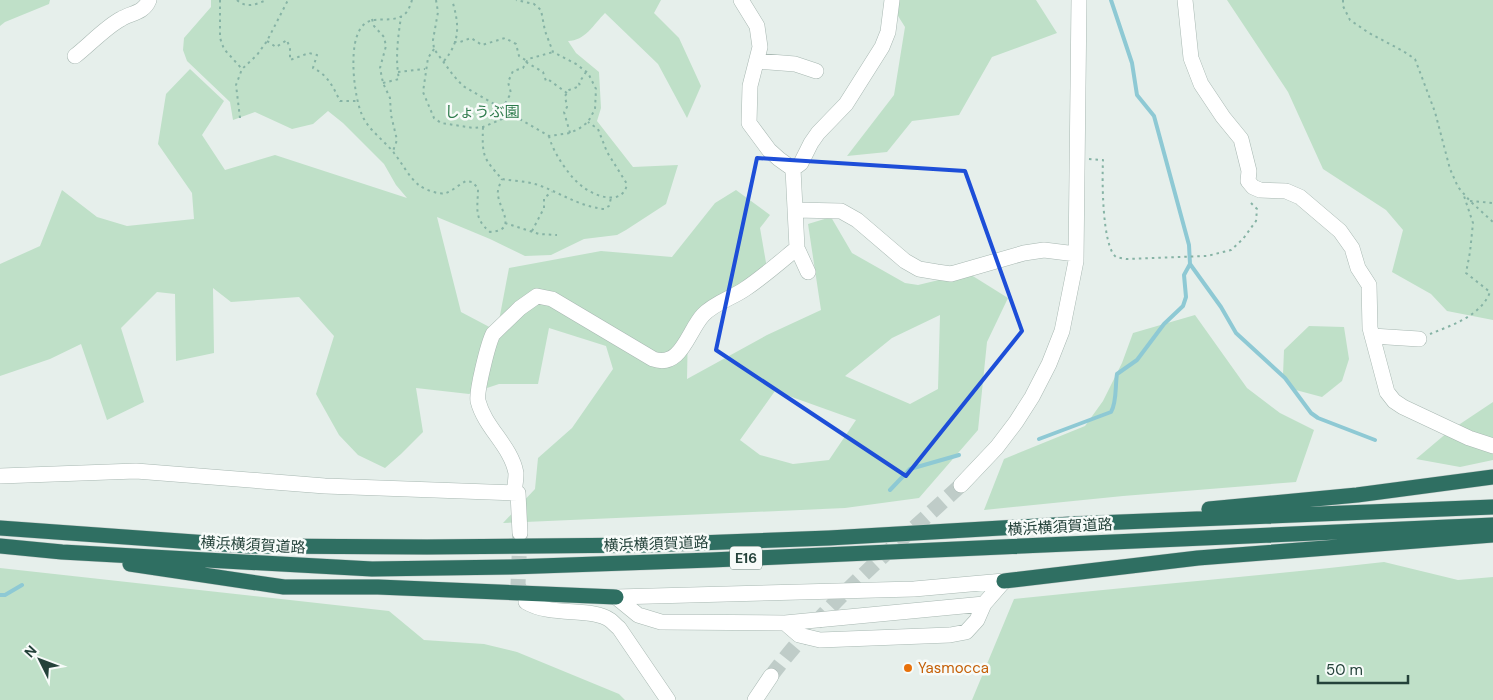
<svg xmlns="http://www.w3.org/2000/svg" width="1493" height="700" font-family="'DM Sans','Noto Sans JP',sans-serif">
	<rect width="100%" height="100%" fill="#e6efeb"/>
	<!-- green -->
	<path fill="#bfe0c8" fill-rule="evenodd" d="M0,0H50L49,4L5,22L0,26Z
		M211,0H661L654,13L679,38L701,86L687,118L658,64L605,13C594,24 585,41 568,41L576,53L599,72L601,108L597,121L633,167L678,165L666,204L626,230L617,235L584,239L551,255L525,256L490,239L437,217L461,312L497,331L509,268L601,251L672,257L715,203L736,190L770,215L760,228L769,280L688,327L687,379L767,335L821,310L808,224L831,217L852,253L905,283L918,285L968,273L1008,298L987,342L978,430L919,498L845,508L503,523L535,489L538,458L572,428L613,369L606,346L549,328L538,384H499L469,394L416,388L423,432L401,454L385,468L358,455L339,435L316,394L334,336L299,297L231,302L213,288L214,353L176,361L175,294L157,292L121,328L144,402L107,420L81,344L50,359L0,376V264L40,246L62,190L97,217L127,226L194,219L192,193L158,144L166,94L190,69L224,101L202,135L225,170L275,155L407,198L396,185L384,164L343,123L328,111L313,124L292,129L255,112L233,120L230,102L187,61L183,50L184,38L211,7ZM940,315L938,389L910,404L845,376L892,338ZM775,391L856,420L829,460L793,464L760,455L740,440Z
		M888,0H1036L1057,33L992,57L959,115L912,121L887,152L847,156L894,95L905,27Z
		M1227,0H1493V320L1447,311L1431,294L1392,272L1403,230L1386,210L1323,169L1288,92Z
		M1195,315L1247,388L1280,413L1314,430L1296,482L1123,496L984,510L1004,459L1085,426L1103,401L1122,363L1133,333Z
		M1309,326L1344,327L1349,359L1342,381L1322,397L1292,389L1283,375L1284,350Z
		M1493,402V460L1460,467L1416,459L1448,432Z
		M1384,562L1458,580L1493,577V700H972L1014,599C1137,586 1260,576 1384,562Z
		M0,568L389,611L424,640L484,644L517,652L619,694L625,700H0Z"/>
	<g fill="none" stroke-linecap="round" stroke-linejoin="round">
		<!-- stream -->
		<path stroke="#8ec9d4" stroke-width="4" d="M1111,0L1132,63L1137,95L1154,116L1189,245L1190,264L1221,307L1236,333L1285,378L1311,413L1318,418L1375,440
			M1039,439L1111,412C1117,402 1115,386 1117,374L1137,360L1164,324L1183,306L1186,297L1184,275L1190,264
			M890,490L910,469L959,455
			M0,595H5L22,585"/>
		<!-- minor-tunnel -->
		<path stroke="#bfccc8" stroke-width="15" stroke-dasharray="15 8" stroke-linecap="butt" d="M520,533L518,585L526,602
			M771,676C825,604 895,546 961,485"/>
		<defs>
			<path id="minor" d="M741,0L757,26L760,47L750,86L749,123L769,150L779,159L793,169L797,248L808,272
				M1185,0L1191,58L1201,84L1223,117L1241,139L1249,171L1248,181L1253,187L1260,190L1286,191L1300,197L1340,231L1352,248L1358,268L1369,285L1370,328L1387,392L1394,401L1403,407L1469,438L1493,446
				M75,56C88,46 107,26 121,19C131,13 144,13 149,0
				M757,61L795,64L816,71
				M793,169L801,163L811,143L818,133L846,104L882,47L888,32L892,0
				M795,210L841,211L857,220L905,261L919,269L937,272L951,274L1024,253L1044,250L1076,254
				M1372,336L1419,339
				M0,476L136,471L325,486L518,493L520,533
				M961,485L997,447L1016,422L1032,397L1049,364L1062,331L1076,261L1079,0
				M514,492C515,486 516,479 516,473C511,446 485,428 478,401C476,392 488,344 493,334L520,308L537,296L552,299L653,359C681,369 688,331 703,315C714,303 732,298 745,289C763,277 780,262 797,248
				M616,597L638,615L661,622L785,623L799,635L820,640L950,635L966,632L977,620L984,604L1004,581
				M616,597L914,589L1004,581
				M526,602C551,617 592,607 610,620C613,622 616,626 619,628L668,700
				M785,623L984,604
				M755,700L771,676"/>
			<path id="highway" d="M1209,509L1357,495L1493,477
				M0,528L250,546L427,547L645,545L829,538L1071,524L1493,507
				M0,546L62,552L372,569L511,567L711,560L1493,525
				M130,564L284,587H378L616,597
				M1004,581L1198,558L1493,535"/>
		</defs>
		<!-- minor casing -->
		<use href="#minor" stroke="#a8b8b2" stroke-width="16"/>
		<!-- highway casing -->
		<use href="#highway" stroke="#c2cac8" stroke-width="16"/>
		<!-- path -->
		<path stroke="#86b3a5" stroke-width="2" stroke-dasharray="2.5 4" stroke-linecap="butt" d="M220,0V38L224,49L242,69
			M237,0C247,9 256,4 267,0
			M412,0C410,6 408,13 402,16C386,25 366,10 357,36C350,55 354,96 362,115C369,131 384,140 394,153C402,163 410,179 420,186C426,190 439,195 446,193C452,191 460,184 466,181L472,182L478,188C478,208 473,218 490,232C518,230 500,211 498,195C497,190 500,184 502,179
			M436,0L438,12L433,40L434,49L453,75L463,86L549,136L570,133L580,128L588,122L595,109L596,89L588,73L576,64L553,52L545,31L541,10L534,4L516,0
			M1343,0V6L1350,20L1369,33L1403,51L1415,59L1435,112L1450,169L1458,187L1470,201L1493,222
			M372,19L374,26L384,37L386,46L380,68L383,83L390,98L391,115L397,140L393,151
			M267,41L276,47L287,40L290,49V60L309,53L317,55L313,68C328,75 333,87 340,101H357
			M454,42H460L471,38L482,45L505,38L516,44L519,56L527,61
			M434,49L428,58L423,92L434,118L441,123L474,128L483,127L512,115
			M444,61C461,41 459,23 452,0
			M526,62L543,72L546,81L549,80L567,93
			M398,72L425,69
			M383,83L399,79C395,59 398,37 401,17
			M502,109L511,93L508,82L513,71L523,68L528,59L553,52
			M240,118L236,85L242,69L257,55L267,41L288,0
			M483,127C482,156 483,158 502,179C513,181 527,181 538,185C561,193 578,206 604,209L609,206L611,198
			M570,133L564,112L567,107L565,96L569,90L580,86L579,83L586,72
			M549,136C552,151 570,178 583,187C596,197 623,206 627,184L607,152L598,129L588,122
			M1089,159L1103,160C1102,179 1102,246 1116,257L1126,259L1207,256L1231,250L1243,239L1256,221L1257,209L1250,202
			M1470,201L1493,203
			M505,223L539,234L557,235
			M532,231L544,208V198L552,192
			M1430,334C1452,325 1481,316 1490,292L1466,273L1470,252L1473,223L1463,193"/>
		<!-- minor -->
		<use href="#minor" stroke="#fff" stroke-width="15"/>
		<!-- highway -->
		<use href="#highway" stroke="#2f6f62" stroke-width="15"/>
	</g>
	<!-- marked area -->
	<path fill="none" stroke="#1d4ed8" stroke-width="4" stroke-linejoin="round" d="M757,158L965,171L1022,331L906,476L716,350Z"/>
	<!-- markers -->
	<circle fill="#e8710a" stroke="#f7fbf9" stroke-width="2" cx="908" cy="668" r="5"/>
	<g text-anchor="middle" stroke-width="5" stroke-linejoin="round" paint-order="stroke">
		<!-- shield labels -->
		<rect fill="#f7fbf9" stroke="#637a73" stroke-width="1" x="730" y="546.5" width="32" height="23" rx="4"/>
		<g font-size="14" font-weight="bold" fill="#24423a">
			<text x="746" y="563">E16</text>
		</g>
		<!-- park labels -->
		<g font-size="15" fill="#2d7a4b" stroke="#f7fbf9">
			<text x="482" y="117">しょうぶ園</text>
		</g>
		<!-- street labels -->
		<g font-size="15" fill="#24423a" stroke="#f7fbf9">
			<text transform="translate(1060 527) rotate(-3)" y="5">横浜横須賀道路</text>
			<text transform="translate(656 544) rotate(-2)" y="5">横浜横須賀道路</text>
			<text transform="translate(253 545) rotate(3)" y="5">横浜横須賀道路</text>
		</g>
		<!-- food labels -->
		<g font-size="15" fill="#c56008" stroke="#f7fbf9" text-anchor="start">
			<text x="918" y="673">Yasmocca</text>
		</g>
	</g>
	<!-- north arrow -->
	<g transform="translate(40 660) rotate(312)" stroke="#f7fbf9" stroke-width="4" paint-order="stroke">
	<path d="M0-4L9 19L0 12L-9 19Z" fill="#24423a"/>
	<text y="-8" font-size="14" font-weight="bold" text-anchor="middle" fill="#24423a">N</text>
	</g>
	<!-- scale -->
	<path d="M1318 675v8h90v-8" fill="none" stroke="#24423a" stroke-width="2.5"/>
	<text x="1326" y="675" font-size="15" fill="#24423a" stroke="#f7fbf9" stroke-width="4" paint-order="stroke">50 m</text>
</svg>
